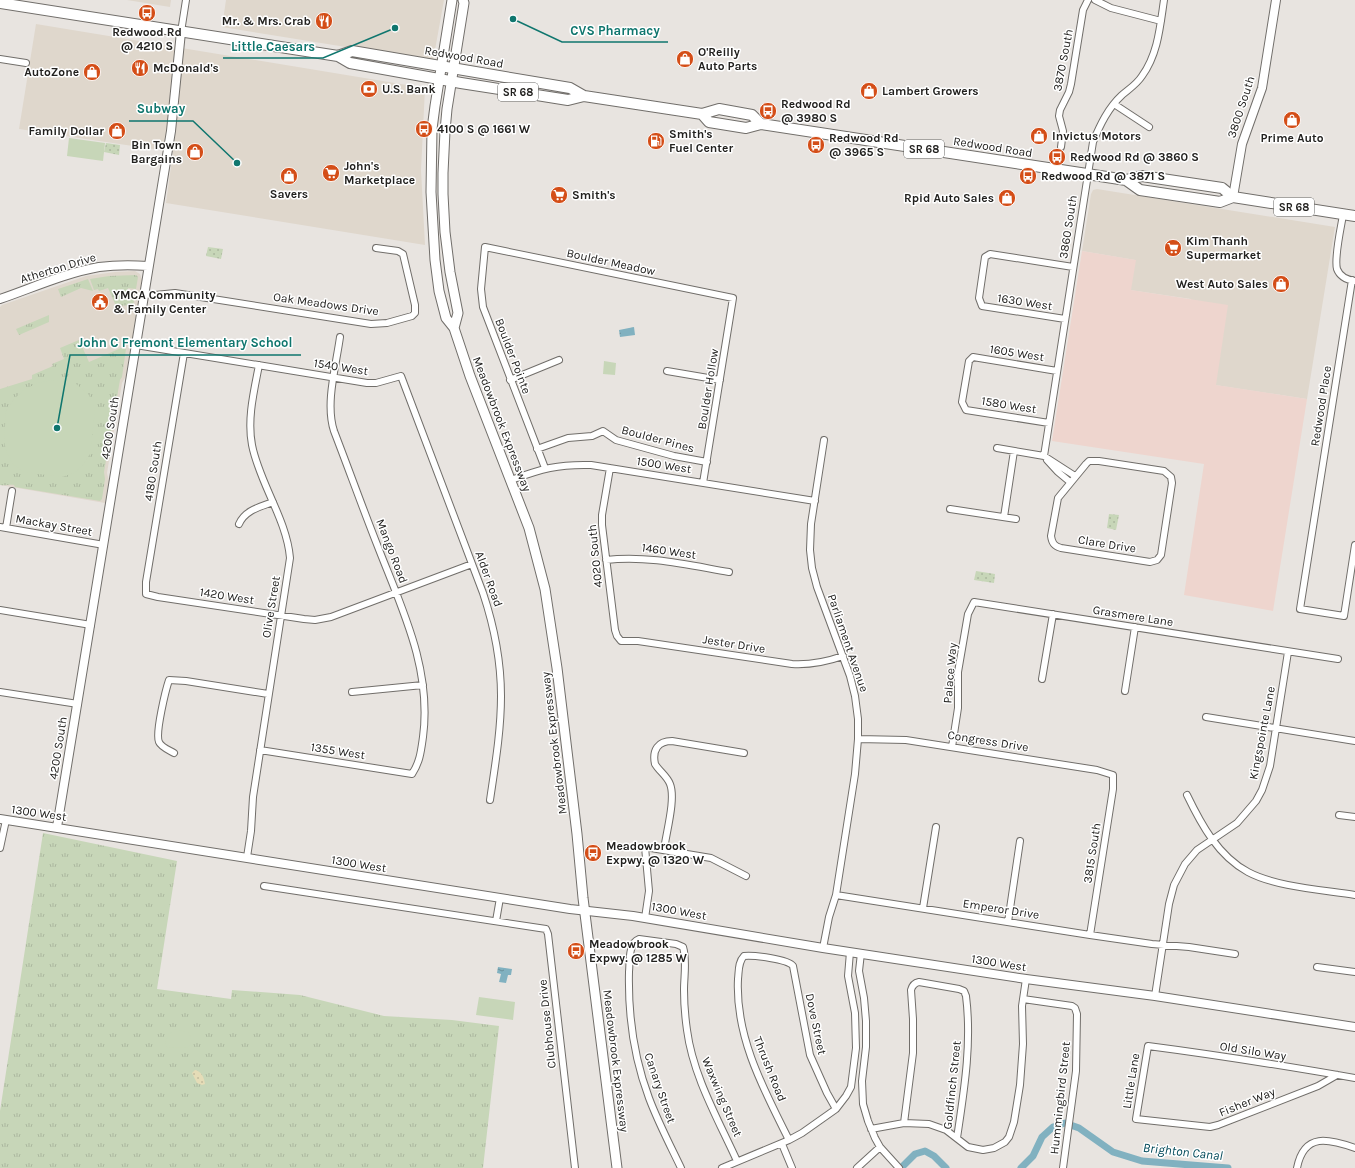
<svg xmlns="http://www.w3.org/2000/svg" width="1355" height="1168" font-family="Karla,sans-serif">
	<defs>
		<pattern id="grass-tufts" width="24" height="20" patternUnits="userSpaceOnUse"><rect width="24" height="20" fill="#c7d6b8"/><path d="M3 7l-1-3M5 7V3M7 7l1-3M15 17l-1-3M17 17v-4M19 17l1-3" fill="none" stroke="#abb79e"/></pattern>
		<pattern id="sand-dots" width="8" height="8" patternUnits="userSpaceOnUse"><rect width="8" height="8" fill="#e5dcb7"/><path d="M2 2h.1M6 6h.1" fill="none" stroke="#c4bc9d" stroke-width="1.8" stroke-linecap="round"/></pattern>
		<pattern id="park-dots" width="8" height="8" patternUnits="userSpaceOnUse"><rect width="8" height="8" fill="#c7d6b8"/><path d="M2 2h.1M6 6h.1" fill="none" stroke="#abb79e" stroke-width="1.8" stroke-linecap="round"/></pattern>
		<pattern id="water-ripples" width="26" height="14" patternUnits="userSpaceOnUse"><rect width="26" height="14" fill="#81b1c0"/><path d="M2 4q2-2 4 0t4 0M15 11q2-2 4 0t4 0" fill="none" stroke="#69909b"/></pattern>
	</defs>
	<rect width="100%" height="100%" fill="#e8e4e0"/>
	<!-- built -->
	<path fill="#dfd7cc" d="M127,0H171L170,7Z
		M226,0H444L433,61L222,27Z
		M36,24L425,88L421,170L425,245L166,203L173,152L19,129Z
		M1097,189L1335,227L1307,399L1215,385L1191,299L1130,290L1135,260L1082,251L1091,194L1093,190Z
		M135,271L140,274L142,280L126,376L122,383L107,473L109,481L105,503L0,485V307L2,305L86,276L115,272Z"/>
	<!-- industrial -->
	<path fill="#eed5ce" d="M1082,251L1136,260L1131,290L1228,305L1216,385L1307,399L1273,611L1184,595L1204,464L1052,441Z"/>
	<!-- grass -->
	<path fill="url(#grass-tufts)" d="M136,275L138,277L136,289L128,288L127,296L135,297L133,305L116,306L108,288L99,291L98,289L94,290L90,279L109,276Z
		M88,279L93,291L81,288L61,297L58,289Z
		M49,315V322L19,335L16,329Z
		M79,340L89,362L121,348L126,349L122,377L120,380L104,472L105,479L102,499L100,501L15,487L14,485C9,484 6,486 0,485V389L32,379V375L53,366L52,364L64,359L60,348Z
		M43,833L177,861L157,989L231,999L232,990L300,995L384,1016L452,1020L499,1026L483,1168H0V1111Z"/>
	<!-- sand -->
	<path fill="url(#sand-dots)" d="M195,1070C201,1071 204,1077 205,1084L202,1085L197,1083L192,1073Z"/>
	<!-- park -->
	<path fill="url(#park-dots)" d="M106,143L120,145L119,155L104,152Z
		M208,247L223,249L221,259L206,256Z
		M1109,514L1119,515L1116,530L1107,528Z
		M976,571L995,574L994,583L974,580Z"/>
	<!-- pitch -->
	<path fill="#c7d6b8" d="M69,138L105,143L103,161L67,156Z
		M604,361L616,363L615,375L603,374Z
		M53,380L75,383L89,395L95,410L90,454L82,466L74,473L62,477L24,472L14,465L7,454L4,441L6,411L14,399L25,389L38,383Z
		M479,997L515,1002L513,1020L476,1015Z
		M176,1029L189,1033C191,1038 193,1043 188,1047L170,1048L167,1047L165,1041L173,1030Z"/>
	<!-- water -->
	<path fill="url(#water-ripples)" d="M634,327L635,335L620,337L619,330Z
		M498,967L512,969L511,975H508L506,983L499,982L501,974L497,973Z"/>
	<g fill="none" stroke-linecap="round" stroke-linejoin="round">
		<!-- canal -->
		<path stroke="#81b1c0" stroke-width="7" d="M901,1168L915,1154L925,1151L934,1156L946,1168
			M1021,1168L1033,1156L1042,1137L1053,1127L1065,1123L1079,1128L1113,1152L1142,1161L1228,1168"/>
		<defs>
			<path id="minor" d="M1095,0L1111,8L1161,21
				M181,32L186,0
				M0,59L26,63
				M1114,104L1149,127
				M1061,147L1063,131L1059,116L1060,110L1069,92L1071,84L1083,10L1088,0
				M1343,215C1341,227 1334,258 1337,269C1340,277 1348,280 1355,281
				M1352,280L1300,609L1344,616L1355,545
				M144,294L155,295L175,293L371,324L387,323L412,316L415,313V305L403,254L398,251L376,248
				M1065,319L982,306L979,298L985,257L990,254L1073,267
				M136,345L367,383H376L401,376L483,593C494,626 501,662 501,696C501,731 495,766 490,800
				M184,353L146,582V594L158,597L304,619L315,620L331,617L472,564
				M667,371L720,380
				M510,380L559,360
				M1049,423L966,410L962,402L969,361L973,357L1057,371
				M997,448L1044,456L1075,476
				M537,449L568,438L592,436L603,431L616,440L674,456L707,462
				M1044,456L1093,142C1100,125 1108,108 1122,95C1129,89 1137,84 1142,76C1158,54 1160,27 1164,0
				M1047,460L1058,472L1070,482
				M1089,461H1099L1164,471L1171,477L1172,483L1161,555L1157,560L1150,562L1061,548C1054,546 1052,543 1051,536L1058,498L1086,464Z
				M545,468L483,307L481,289L485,247L733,298L703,483
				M610,468L602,515V525L615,630L617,636L621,641H638L792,664C810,665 826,662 843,656
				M511,480C541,469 558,464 591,465L815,501
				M950,509L1016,519
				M1004,517L1014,451
				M239,524C245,510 260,507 273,502
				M0,527L104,545
				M6,528L12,491
				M606,560C647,555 688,565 729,572
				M0,610L91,625
				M1042,679L1053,614
				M1125,691L1135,627
				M0,692L78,704
				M352,692L423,685
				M1206,717L1355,741
				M858,739L906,740L1097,770L1113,775V789L1090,935
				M952,747L958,708V672L968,614L974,602L1338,659
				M260,750L412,774C420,762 421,751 423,737C432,669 402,609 378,547C363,509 349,470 334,431C325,404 336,366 340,337
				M174,753C169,750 161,747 159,742C155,733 166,689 169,680L186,681L268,694
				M1187,795C1201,824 1218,856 1248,872C1276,887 1324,890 1355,895
				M1339,815L1355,817
				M0,848L6,820
				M664,850C666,833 676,799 670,784C667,776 659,771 655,764C652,750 658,741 672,741L744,753
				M247,857L251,831L253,797L290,558C287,520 259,482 252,445C247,419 254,391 259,365
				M264,886L546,929L548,934L575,1168
				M836,895L1090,935L1152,944L1189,947L1235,954
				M923,908L936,827
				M645,918L649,891L645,847L711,858L746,876
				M496,921L500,898
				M1008,922L1020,841
				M823,948L829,917L836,895L855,774L858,739V719L855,696L850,676L817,587L812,568L810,550L811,524L824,440
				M861,953L859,971L864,998L866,1021V1047L862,1081L863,1104L868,1121L875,1138L880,1147L899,1168
				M1317,967L1355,972
				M1155,996L1169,904L1174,885L1185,864L1197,850L1237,823L1256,801L1262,790L1270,766L1288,652
				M1023,999L1072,1006L1075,1008L1077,1014L1076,1071L1063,1168
				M1337,1075L1318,1086L1218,1125L1210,1127L1136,1119L1148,1046C1217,1055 1286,1066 1355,1078
				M904,1123L913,1053V1019L911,990C912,986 914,983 919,982L959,989L964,991L966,996C972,1044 964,1091 957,1138
				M871,1129L904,1123L929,1124L946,1130L968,1147L983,1150L994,1148L1005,1142L1009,1137L1014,1122L1020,1085L1023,1044L1022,1006L1026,979
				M789,1140C764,1090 735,1037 738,979C739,971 738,962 744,956C753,955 788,959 793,966L810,1055L827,1093L836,1109
				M782,1144L792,1168
				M681,1168C670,1145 658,1122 649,1098C634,1058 628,1015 629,972C630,962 628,943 639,939L676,944L683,947C687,960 684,976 684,990C684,1003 685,1016 687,1030C693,1076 718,1119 737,1161
				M722,1168L789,1140L802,1133L836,1109L846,1096L851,1087L856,1048L855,1013L848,976L850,952
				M857,1168L880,1147
				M1297,1168C1304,1132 1329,1139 1355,1148"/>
			<path id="tertiary" d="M1233,197L1242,144L1262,88L1276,0
				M0,299C32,288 65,273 99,267C115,265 132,265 148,266
				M0,819L570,909L633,916L823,948L1026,979L1155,996L1355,1027
				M57,827L171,131L181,32"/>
			<path id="secondary" d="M452,0L435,106L432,129L431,192L435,260L439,291L446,318L454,328L470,376L529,528L545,589L557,668L577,834L583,898L617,1168
				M454,328L458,313L450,272L445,232L443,194V173L445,131L447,109L464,3L463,0"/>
			<path id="primary" d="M0,3L338,56L350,63L461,83L568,100L584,96
				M338,56L352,51L570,88L584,96L702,114L719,109L752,115L761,124
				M702,114L709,122L746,128L761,124L1126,180L1142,176L1222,188L1233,197
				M1126,180L1140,190L1220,202L1233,197L1355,216"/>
		</defs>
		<!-- minor casing -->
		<use href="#minor" stroke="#716e6a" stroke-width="8"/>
		<!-- tertiary casing -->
		<use href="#tertiary" stroke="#716e6a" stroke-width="10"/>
		<!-- secondary casing -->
		<use href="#secondary" stroke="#716e6a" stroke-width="11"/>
		<!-- primary casing -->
		<use href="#primary" stroke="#716e6a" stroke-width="12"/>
		<!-- minor -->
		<use href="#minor" stroke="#fff" stroke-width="6"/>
		<!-- tertiary -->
		<use href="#tertiary" stroke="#fff" stroke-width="8"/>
		<!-- secondary -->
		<use href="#secondary" stroke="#fff" stroke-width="9"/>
		<!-- primary -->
		<use href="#primary" stroke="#fff" stroke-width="10"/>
	</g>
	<!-- icons -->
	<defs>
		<symbol id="bus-disc" viewBox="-11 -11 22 22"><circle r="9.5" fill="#d44e18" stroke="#fff"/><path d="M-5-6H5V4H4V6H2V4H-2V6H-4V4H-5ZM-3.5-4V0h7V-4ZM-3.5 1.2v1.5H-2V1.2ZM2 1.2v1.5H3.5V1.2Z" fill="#fff"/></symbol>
		<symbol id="restaurant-disc" viewBox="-11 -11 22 22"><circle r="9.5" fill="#d44e18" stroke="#fff"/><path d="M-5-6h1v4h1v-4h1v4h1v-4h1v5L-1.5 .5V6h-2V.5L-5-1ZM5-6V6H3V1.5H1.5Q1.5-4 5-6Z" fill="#fff"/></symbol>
		<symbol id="shop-disc" viewBox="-11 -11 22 22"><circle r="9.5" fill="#d44e18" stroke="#fff"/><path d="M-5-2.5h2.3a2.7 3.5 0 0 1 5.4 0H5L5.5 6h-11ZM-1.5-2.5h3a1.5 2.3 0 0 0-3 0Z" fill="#fff"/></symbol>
		<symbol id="bank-disc" viewBox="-11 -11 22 22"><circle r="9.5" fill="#d44e18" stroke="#fff"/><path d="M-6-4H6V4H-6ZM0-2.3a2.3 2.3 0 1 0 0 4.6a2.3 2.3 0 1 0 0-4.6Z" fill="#fff"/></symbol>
		<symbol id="fuel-disc" viewBox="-11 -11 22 22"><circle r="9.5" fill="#d44e18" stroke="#fff"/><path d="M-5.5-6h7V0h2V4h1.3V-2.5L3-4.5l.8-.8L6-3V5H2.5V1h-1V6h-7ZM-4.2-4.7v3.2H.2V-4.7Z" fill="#fff"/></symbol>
		<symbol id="supermarket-disc" viewBox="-11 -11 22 22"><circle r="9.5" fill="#d44e18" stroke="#fff"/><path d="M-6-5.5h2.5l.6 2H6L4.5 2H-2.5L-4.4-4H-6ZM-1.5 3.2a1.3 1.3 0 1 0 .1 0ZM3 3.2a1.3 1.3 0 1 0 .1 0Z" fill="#fff"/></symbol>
		<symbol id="civic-disc" viewBox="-11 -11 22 22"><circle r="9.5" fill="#d44e18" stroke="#fff"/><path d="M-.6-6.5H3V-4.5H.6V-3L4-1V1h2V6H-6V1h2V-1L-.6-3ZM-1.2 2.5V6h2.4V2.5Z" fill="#fff"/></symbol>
	</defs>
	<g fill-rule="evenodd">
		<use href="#bus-disc" x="137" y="3" width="20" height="20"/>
		<use href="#restaurant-disc" x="314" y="11" width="20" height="20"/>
		<use href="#shop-disc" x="675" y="49" width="20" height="20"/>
		<use href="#restaurant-disc" x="130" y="58" width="20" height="20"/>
		<use href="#shop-disc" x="82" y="62" width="20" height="20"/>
		<use href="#bank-disc" x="359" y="79" width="20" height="20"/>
		<use href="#shop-disc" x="859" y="81" width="20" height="20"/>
		<use href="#bus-disc" x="758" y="101" width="20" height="20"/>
		<use href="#shop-disc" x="1282" y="110" width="20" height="20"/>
		<use href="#bus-disc" x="414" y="119" width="20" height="20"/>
		<use href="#shop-disc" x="107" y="121" width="20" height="20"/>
		<use href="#shop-disc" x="1029" y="126" width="20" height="20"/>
		<use href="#fuel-disc" x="646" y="131" width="20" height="20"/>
		<use href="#bus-disc" x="806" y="135" width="20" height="20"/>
		<use href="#shop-disc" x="185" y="142" width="20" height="20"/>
		<use href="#bus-disc" x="1047" y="147" width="20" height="20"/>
		<use href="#supermarket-disc" x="321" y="163" width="20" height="20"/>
		<use href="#shop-disc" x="279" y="166" width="20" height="20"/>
		<use href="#bus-disc" x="1018" y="166" width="20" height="20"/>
		<use href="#supermarket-disc" x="549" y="185" width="20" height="20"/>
		<use href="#shop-disc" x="997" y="188" width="20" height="20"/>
		<use href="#supermarket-disc" x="1163" y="238" width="20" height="20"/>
		<use href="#shop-disc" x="1271" y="274" width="20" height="20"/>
		<use href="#civic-disc" x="90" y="292" width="20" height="20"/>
		<use href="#bus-disc" x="583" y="843" width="20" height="20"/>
		<use href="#bus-disc" x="566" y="941" width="20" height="20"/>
	</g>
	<g text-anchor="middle" stroke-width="3" stroke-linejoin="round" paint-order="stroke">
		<!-- shield labels -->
		<g fill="#fff" stroke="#646462" stroke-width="1">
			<rect x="498" y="83" width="40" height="18" rx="3"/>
			<rect x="904" y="140" width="40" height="18" rx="3"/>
			<rect x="1274" y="198" width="40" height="18" rx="3"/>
		</g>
		<g font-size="11" font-weight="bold" fill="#22211f">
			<text x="518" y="96">SR 68</text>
			<text x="924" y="153">SR 68</text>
			<text x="1294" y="211">SR 68</text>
		</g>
		<!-- poi labels -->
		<g font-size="12" font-weight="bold" fill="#22211f" stroke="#fff" text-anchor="start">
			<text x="311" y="25" text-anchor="end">Mr. &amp; Mrs. Crab</text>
			<text x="147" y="36" text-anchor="middle">Redwood Rd<tspan x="147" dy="14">@ 4210 S</tspan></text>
			<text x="698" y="56">O'Reilly<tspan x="698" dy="14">Auto Parts</tspan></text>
			<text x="153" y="72">McDonald's</text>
			<text x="79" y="76" text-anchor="end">AutoZone</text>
			<text x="382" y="93">U.S. Bank</text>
			<text x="882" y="95">Lambert Growers</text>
			<text x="781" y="108">Redwood Rd<tspan x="781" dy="14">@ 3980 S</tspan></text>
			<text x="437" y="133">4100 S @ 1661 W</text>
			<text x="104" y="135" text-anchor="end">Family Dollar</text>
			<text x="669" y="138">Smith's<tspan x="669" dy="14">Fuel Center</tspan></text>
			<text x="1052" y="140">Invictus Motors</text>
			<text x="829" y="142">Redwood Rd<tspan x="829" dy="14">@ 3965 S</tspan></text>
			<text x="1292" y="142" text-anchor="middle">Prime Auto</text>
			<text x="182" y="149" text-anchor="end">Bin Town<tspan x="182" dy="14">Bargains</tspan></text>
			<text x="1070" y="161">Redwood Rd @ 3860 S</text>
			<text x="344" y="170">John's<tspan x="344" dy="14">Marketplace</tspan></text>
			<text x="1041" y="180">Redwood Rd @ 3871 S</text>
			<text x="289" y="198" text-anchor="middle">Savers</text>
			<text x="572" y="199">Smith's</text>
			<text x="994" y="202" text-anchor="end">Rpid Auto Sales</text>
			<text x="1186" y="245">Kim Thanh<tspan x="1186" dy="14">Supermarket</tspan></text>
			<text x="1268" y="288" text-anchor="end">West Auto Sales</text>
			<text x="113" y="299">YMCA Community<tspan x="113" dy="14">&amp; Family Center</tspan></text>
			<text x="606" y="850">Meadowbrook<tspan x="606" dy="14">Expwy. @ 1320 W</tspan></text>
			<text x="589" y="948">Meadowbrook<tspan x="589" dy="14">Expwy. @ 1285 W</tspan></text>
		</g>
		<!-- street labels -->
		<g font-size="12" fill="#22211f" stroke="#fff">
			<text transform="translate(464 57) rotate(10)" y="4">Redwood Road</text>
			<text transform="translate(1063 60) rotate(-79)" y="4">3870 South</text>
			<text transform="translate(1241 107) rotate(-72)" y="4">3800 South</text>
			<text transform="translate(993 147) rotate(9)" y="4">Redwood Road</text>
			<text transform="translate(1068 227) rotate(-81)" y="4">3860 South</text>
			<text transform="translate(611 262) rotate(12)" y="4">Boulder Meadow</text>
			<text transform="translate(58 268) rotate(-17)" y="4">Atherton Drive</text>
			<text transform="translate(1025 302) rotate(9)" y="4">1630 West</text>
			<text transform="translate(326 304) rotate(8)" y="4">Oak Meadows Drive</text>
			<text transform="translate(1017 353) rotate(9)" y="4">1605 West</text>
			<text transform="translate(513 356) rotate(69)" y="4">Boulder Pointe</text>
			<text transform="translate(341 367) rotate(9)" y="4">1540 West</text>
			<text transform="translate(708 389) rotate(-81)" y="4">Boulder Hollow</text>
			<text transform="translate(1009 405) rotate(9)" y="4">1580 West</text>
			<text transform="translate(1321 406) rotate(-81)" y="4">Redwood Place</text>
			<text transform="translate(502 424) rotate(69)" y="4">Meadowbrook Expressway</text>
			<text transform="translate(110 428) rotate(-81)" y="4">4200 South</text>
			<text transform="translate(658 439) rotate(15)" y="4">Boulder Pines</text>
			<text transform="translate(664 465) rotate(9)" y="4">1500 West</text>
			<text transform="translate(153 471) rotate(-81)" y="4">4180 South</text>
			<text transform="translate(54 525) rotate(10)" y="4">Mackay Street</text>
			<text transform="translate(1107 544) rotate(9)" y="4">Clare Drive</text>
			<text transform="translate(392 551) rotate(69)" y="4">Mango Road</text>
			<text transform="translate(669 551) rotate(8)" y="4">1460 West</text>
			<text transform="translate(595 556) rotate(-96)" y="4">4020 South</text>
			<text transform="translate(489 579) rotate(70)" y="4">Alder Road</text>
			<text transform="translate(227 596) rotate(9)" y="4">1420 West</text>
			<text transform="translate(271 607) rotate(-81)" y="4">Olive Street</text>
			<text transform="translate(1133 616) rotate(9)" y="4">Grasmere Lane</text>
			<text transform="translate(848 643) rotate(71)" y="4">Parliament Avenue</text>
			<text transform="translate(734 644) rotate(9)" y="4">Jester Drive</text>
			<text transform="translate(950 673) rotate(-85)" y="4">Palace Way</text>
			<text transform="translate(1262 733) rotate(-79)" y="4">Kingspointe Lane</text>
			<text transform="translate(988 741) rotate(9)" y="4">Congress Drive</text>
			<text transform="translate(554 743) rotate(-97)" y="4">Meadowbrook Expressway</text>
			<text transform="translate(58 748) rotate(-81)" y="4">4200 South</text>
			<text transform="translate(338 751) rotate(9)" y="4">1355 West</text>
			<text transform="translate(39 813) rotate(8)" y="4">1300 West</text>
			<text transform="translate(1092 853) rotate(-81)" y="4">3815 South</text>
			<text transform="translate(359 864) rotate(9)" y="4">1300 West</text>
			<text transform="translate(1001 909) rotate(9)" y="4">Emperor Drive</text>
			<text transform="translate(679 911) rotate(10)" y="4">1300 West</text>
			<text transform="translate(999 963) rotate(9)" y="4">1300 West</text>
			<text transform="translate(547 1024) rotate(-96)" y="4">Clubhouse Drive</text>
			<text transform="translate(816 1024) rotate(78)" y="4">Dove Street</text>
			<text transform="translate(1253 1051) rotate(9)" y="4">Old Silo Way</text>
			<text transform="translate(616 1061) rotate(83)" y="4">Meadowbrook Expressway</text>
			<text transform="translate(770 1069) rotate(68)" y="4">Thrush Road</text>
			<text transform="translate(1131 1081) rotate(-81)" y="4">Little Lane</text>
			<text transform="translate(952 1085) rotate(-84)" y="4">Goldfinch Street</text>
			<text transform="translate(660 1088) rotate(71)" y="4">Canary Street</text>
			<text transform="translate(722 1097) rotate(67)" y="4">Waxwing Street</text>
			<text transform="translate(1060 1098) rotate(-84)" y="4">Hummingbird Street</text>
			<text transform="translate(1247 1102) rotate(-22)" y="4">Fisher Way</text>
		</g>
		<!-- water labels -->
		<g font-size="13" font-style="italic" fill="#004959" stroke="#fff">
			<text transform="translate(1183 1151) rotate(6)" y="5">Brighton Canal</text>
		</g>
	</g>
	<!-- callouts -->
	<path fill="none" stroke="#0f766e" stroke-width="1.5" d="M513 19L562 42H668M395 28L323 58H223M237 163L193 121H129M57 428L70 355H301"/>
	<g fill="#0f766e" stroke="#fff" stroke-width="1.5">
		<circle cx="513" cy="19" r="4"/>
		<circle cx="395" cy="28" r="4"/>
		<circle cx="237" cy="163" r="4"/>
		<circle cx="57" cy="428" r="4"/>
	</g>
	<g font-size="13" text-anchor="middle" font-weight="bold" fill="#0f766e" stroke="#fff" stroke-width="3" stroke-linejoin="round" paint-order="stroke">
		<text x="615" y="35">CVS Pharmacy</text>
		<text x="273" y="51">Little Caesars</text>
		<text x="161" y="113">Subway</text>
		<text x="185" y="347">John C Fremont Elementary School</text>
	</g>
</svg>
